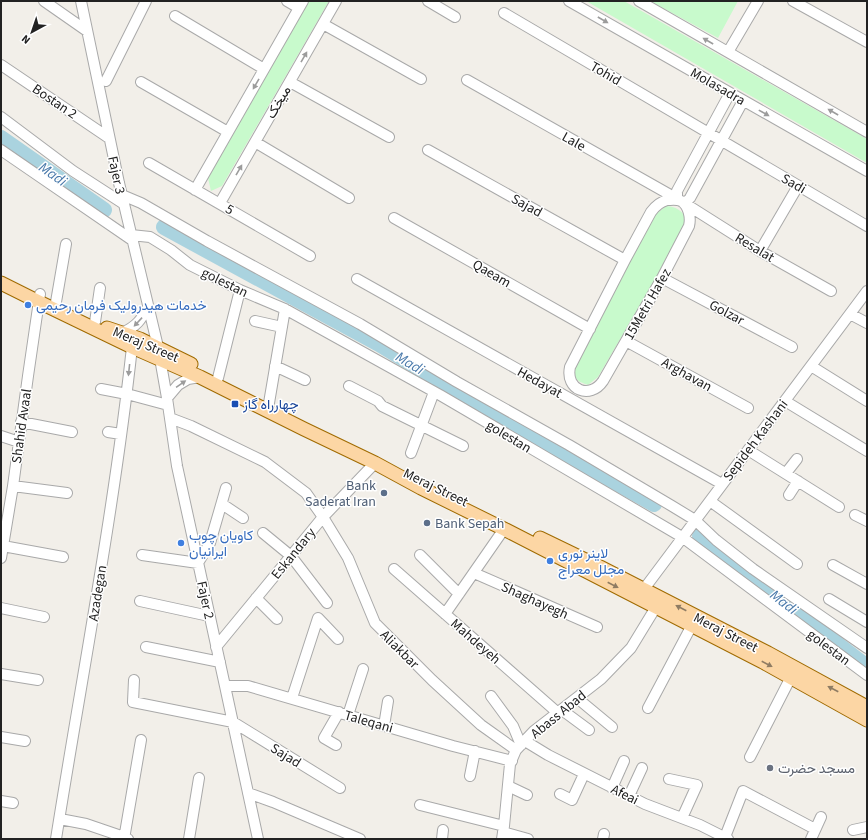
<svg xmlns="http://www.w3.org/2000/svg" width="868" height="840" font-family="'Source Sans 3',Vazirmatn,sans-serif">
	<rect width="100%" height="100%" fill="#f2efe9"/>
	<!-- park -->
	<path fill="#c8facc" d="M309,1H329L222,186L211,191L208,178Z
		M586,1H624L867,139V163Z
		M650,1H738L718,38Z
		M666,206C674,206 685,211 686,221C686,223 685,225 685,228L598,377L588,385C577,381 577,381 572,371L640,240L656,214Z"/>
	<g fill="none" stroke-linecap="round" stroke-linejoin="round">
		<!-- river -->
		<path stroke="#aad3df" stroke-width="16" d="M1,138L104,210
			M164,227L379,344L503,419L654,504
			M700,536L710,546L867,667"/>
		<defs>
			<path id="minor" d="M44,1L87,31
				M81,1L119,183L158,347L167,398L177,466L225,686L258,839
				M287,1L299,8
				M428,1L455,17
				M569,1L867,171
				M639,1L867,132
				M793,1L867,42
				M504,13L867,226
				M175,16L264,69
				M323,24L421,79
				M728,52L758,1
				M1,65L109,138
				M467,80L681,201L760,251L831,291
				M106,81L146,1
				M141,82L228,132
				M290,82L389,137
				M730,93L677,191V198C681,203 686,203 690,198L743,101
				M1,117L73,171L124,204
				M255,142L349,198
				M1,150L132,240
				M428,150L625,260
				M149,163L310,256
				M195,190L303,1
				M122,195L141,203L207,241L360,324L457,382L569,445L672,506L695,520L716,540L753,569L867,648
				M667,200C671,200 677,199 681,201C689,206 691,218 689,226L662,278L603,381C590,400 565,390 570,367L625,260L651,212C656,205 660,202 667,200Z
				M220,203L336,1
				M394,218L590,329
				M131,235L150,237L171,250L190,265L240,290L285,309L440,395L682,537L867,675
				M760,251L798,186
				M662,278L792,347
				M357,279L722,484
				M56,302L66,244
				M850,314L867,323
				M255,321L282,327
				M95,322L100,288
				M122,333C137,326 141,320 148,307
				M626,341L748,408
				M275,366L305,380
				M811,366L867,401
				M218,378L240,290
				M349,386L378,401L382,406L463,446
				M101,389L127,394L168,405
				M167,398L178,385L188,379L200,377
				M785,401L867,451
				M269,403L285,309
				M170,418L191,426L265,462L306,493L323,517L348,558L375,623L432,680L481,725L516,750
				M21,422L72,432
				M108,432L121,434
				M1,436L19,442
				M748,450L839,507
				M411,453L434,392
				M786,473L797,459
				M13,486L67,493
				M789,495L798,481
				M710,501L797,564
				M222,504L243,518
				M855,515L867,521
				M263,533L291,556L327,603
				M3,546L63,557
				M142,555L198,563L210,543L226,488
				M420,555L459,594
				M1,558L13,486L28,376L40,294
				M833,565L867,584
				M394,569L558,713
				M474,573L597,627
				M644,589L867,291
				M256,598L277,619
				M829,599L867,622
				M140,601L209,616
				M1,608L44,617
				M445,614L504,529
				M146,647L220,662
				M216,647L323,517L375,463
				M1,674L38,680
				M134,680L133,702L233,722L340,788
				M225,686H248L453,746L512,761
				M491,696L513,726L521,745
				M292,698L318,618L338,639
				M577,698L612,727
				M648,708L692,625
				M562,710L589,730
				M348,715L363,669
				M384,726L388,701
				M1,737L25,741
				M525,741L548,755L645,804L700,825L728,839
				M336,745L324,738L339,712
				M750,757L791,677
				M470,776L475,751
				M669,779L697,785L682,818
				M508,786L527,795
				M612,788L624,761
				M248,793L273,802L360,839
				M560,794L572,800L584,774
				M629,796L642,768
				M1,801L13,803
				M420,805L504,826
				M60,819L86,824L124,837L128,839
				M853,830L867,827
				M503,832L528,839
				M725,837L743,791L815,829
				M56,839C82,675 114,512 132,347
				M124,839L141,740
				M189,839L199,778
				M442,839L443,830
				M502,839L504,826L510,764L516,750L534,731L601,679L631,648L656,607
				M603,839L604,834
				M811,839L821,817"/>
			<path id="major" d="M1,283L39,302L132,347L200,377L304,429L375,463L421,488L504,529L763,662L867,720
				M107,328L140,339L191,364
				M540,538L600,567L768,653L867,707"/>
		</defs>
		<!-- minor casing -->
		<use href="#minor" stroke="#a9a9a9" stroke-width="12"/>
		<!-- major casing -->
		<use href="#major" stroke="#a06b00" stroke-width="15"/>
		<!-- minor -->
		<use href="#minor" stroke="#fff" stroke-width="10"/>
		<!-- major -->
		<use href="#major" stroke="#fcd6a4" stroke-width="13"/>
	</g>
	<!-- one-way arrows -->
	<defs><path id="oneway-solid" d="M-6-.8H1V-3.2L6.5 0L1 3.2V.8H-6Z"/></defs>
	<g fill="#9c9c9c">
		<use href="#oneway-solid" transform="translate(603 20) rotate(30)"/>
		<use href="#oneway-solid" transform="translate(708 41) rotate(-150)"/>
		<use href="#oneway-solid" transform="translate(304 57) rotate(-60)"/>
		<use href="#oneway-solid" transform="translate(256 84) rotate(120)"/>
		<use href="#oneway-solid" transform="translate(833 112) rotate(-150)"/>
		<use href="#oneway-solid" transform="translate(764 113) rotate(29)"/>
		<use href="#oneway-solid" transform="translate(239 170) rotate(-60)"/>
		<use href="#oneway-solid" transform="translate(138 322) rotate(133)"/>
		<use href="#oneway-solid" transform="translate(129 370) rotate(96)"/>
		<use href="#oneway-solid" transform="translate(181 384) rotate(-35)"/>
	</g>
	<g fill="#8f7c63">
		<use href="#oneway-solid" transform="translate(613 585) rotate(27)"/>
		<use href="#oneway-solid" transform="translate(681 608) rotate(-153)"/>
		<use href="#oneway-solid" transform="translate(767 664) rotate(28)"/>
		<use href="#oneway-solid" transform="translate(833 689) rotate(-152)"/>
	</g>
	<!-- markers -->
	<g fill="#3f7fe0" stroke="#fff" stroke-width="1.5">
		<circle cx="28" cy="305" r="4"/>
		<circle cx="181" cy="543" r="4"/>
		<circle cx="550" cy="561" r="4"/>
	</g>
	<rect fill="#1a4fb4" stroke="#fff" stroke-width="1.5" x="231" y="400" width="8" height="8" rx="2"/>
	<g fill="#5c6f8a" stroke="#fff" stroke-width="1.5">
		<circle cx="384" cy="493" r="4"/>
		<circle cx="427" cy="523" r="4"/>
	</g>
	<circle fill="#6b7280" stroke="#fff" stroke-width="1.5" cx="770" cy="768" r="4"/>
	<g text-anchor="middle" stroke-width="3" stroke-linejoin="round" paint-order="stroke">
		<!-- street labels -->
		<g font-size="14" fill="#222" stroke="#fff">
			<text transform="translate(606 73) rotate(30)" y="5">Tohid</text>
			<text transform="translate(718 86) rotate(30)" y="5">Molasadra</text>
			<text transform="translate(55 101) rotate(34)" y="5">Bostan 2</text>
			<text transform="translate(278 102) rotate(-60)" y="5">میخک</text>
			<text transform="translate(574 141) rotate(29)" y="5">Lale</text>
			<text transform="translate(117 175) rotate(78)" y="5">Fajer 3</text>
			<text transform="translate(794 183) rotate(30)" y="5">Sadi</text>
			<text transform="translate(527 205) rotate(29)" y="5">Sajad</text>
			<text transform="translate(230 209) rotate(30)" y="5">5</text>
			<text transform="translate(755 247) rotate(31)" y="5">Resalat</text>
			<text transform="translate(492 273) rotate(30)" y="5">Qaeam</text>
			<text transform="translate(225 282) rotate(26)" y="5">golestan</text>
			<text transform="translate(647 304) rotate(-60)" y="5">15Metri Hafez</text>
			<text transform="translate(727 312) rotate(28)" y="5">Golzar</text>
			<text transform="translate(146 344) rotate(23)" y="5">Meraj Street</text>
			<text transform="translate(687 374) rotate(29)" y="5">Arghavan</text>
			<text transform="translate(540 382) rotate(29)" y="5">Hedayat</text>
			<text transform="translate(21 426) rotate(-82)" y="5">Shahid Avaal</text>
			<text transform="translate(509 436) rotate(31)" y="5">golestan</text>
			<text transform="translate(755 440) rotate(-53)" y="5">Sepideh Kashani</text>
			<text transform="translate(436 487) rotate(26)" y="5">Meraj Street</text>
			<text transform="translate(293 553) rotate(-51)" y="5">Eskandary</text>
			<text transform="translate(97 593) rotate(-81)" y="5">Azadegan</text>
			<text transform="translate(206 600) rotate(78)" y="5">Fajer 2</text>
			<text transform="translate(535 600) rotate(24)" y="5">Shaghayegh</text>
			<text transform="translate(726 632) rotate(27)" y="5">Meraj Street</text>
			<text transform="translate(476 641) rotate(41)" y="5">Mahdeyeh</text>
			<text transform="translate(829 647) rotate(37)" y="5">golestan</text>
			<text transform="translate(400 649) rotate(45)" y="5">Aliakbar</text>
			<text transform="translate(558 714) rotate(-39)" y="5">Abass Abad</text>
			<text transform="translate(369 721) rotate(16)" y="5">Taleqani</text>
			<text transform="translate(286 755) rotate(32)" y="5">Sajad</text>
			<text transform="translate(625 794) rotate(26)" y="5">Afeai</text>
		</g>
		<!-- shop labels -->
		<g font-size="14" fill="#366cbe" stroke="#fff" text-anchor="start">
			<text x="36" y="310">خدمات هیدرولیک فرمان رحیمی</text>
			<text x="189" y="540">کاویان چوب<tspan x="189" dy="16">ایرانیان</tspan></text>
			<text x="558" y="558">لاینر نوری<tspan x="558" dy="16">مجلل معراج</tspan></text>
		</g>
		<!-- transit labels -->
		<g font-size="14" fill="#164399" stroke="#fff" text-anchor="start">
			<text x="243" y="409">چهارراه گاز</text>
		</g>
		<!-- service labels -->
		<g font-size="14" fill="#4e5e75" stroke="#fff" text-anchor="end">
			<text x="376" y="490">Bank<tspan x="376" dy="16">Saderat Iran</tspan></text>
			<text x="435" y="528" text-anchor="start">Bank Sepah</text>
		</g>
		<!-- worship labels -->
		<g font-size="14" fill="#5b616d" stroke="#fff" text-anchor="start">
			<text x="778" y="773">مسجد حضرت</text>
		</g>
		<!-- water labels -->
		<g font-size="15" font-style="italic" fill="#4a7aab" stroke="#fff">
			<text transform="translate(53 174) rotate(35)" y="5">Madi</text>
			<text transform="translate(410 363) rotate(31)" y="5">Madi</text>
			<text transform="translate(784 602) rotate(38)" y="5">Madi</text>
		</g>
	</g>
	<!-- border -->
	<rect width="868" height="840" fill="none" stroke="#222222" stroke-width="4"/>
	<!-- north arrow -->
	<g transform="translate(32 32) rotate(220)" stroke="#ffffff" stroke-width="3" paint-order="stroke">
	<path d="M0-3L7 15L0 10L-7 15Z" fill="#222222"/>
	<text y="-6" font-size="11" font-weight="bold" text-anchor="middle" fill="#222222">N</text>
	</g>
</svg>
